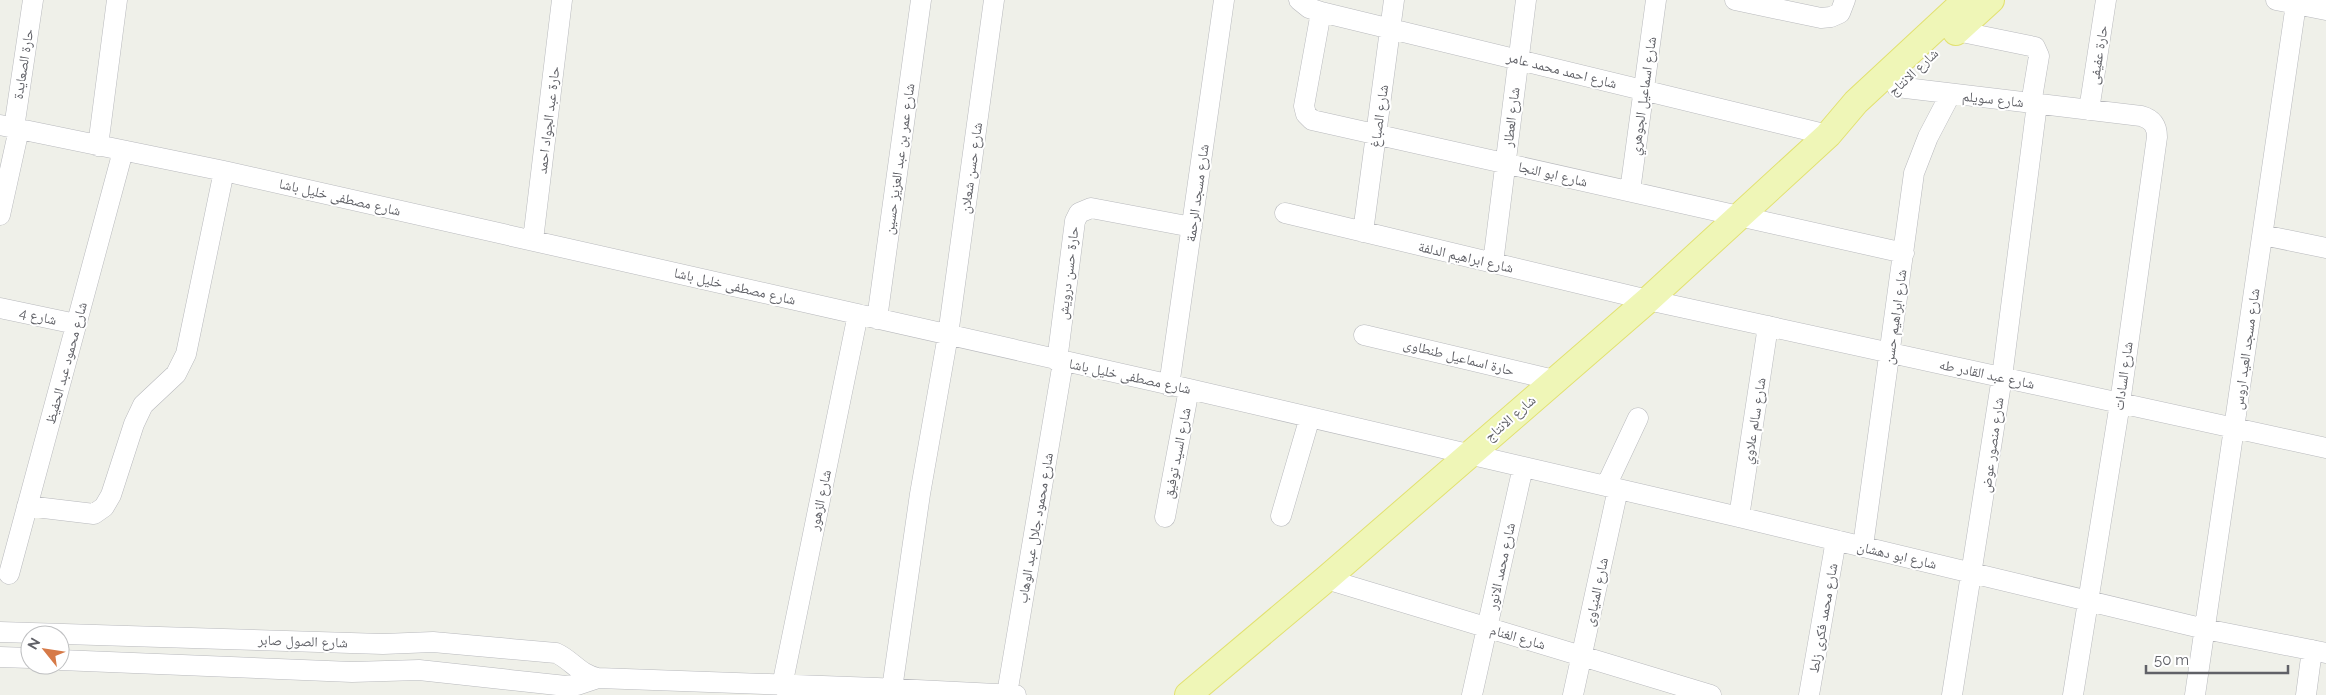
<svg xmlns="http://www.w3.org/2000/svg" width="2326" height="695" font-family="Raleway,'Noto Naskh Arabic',sans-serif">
	<rect width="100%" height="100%" fill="#eff0e9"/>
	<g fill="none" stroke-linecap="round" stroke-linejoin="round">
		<defs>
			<path id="minor" d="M1299,0L1309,8L1321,12L1828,135
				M1735,0L1821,18L1831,17L1840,13L1845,0
				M2276,0L2326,10
				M1321,12L1304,106L1306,114L1312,120L1904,253
				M1957,31L2035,47L2039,56L2031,104
				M1897,87L2141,116C2152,119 2157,126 2157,137L2120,403L2073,695
				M2089,110L2106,0
				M0,125L224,171L1189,389L1739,517L2205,629L2326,653
				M14,128L33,0
				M98,146L117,0
				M1630,191L1656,0
				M1285,213L1648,300L2326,448
				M0,215L19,129
				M1363,232L1394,0
				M2263,235L2326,248
				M533,240L562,0
				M1493,263L1526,0
				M0,308L76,324
				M877,319L921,0
				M1364,335L1554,380
				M1057,361L1075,221L1079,213L1091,208L1192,227
				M1169,386L1224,0
				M1606,486L1638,418
				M27,506L94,514L104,507L111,495L134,424L143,405L176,374L186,354L224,171
				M1281,516L1310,417
				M1165,517L1189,389
				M1739,517L1768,326
				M1863,546L1914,173L1928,137L1950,95
				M9,574L123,151
				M1326,579L1711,695
				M0,632L383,644L433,642L556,653C572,660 580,675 598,678L877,688L1016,695
				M0,657L30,658
				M60,660L352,672L419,670L566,686L577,685L598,678
				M782,686L858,314
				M892,689L920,494L948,335L994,0
				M1007,694L1063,362
				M1472,695L1523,467
				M1573,695L1618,489
				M1809,695L1836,540
				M1952,695L2002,377L2037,104
				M2195,695L2296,4
				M2306,695L2312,650"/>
			<path id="major" d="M1956,32L1991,0
				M1188,695L1326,579L1648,300L1828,135L1856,102L1966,0"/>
		</defs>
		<!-- minor casing -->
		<use href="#minor" stroke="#b8b9bd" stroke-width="21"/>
		<!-- major casing -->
		<use href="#major" stroke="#e2e170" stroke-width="28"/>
		<!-- minor -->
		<use href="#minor" stroke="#fff" stroke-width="20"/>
		<!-- major -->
		<use href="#major" stroke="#eff6b7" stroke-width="26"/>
	</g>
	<g text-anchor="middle" stroke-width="4" stroke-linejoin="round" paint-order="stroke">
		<!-- street labels -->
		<g font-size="14" fill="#606167" stroke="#fff">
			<text transform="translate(2098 55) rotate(-81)" y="5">حارة عفيفى</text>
			<text transform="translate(23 64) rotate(-81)" y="5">حارة الصعايدة</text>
			<text transform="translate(1562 70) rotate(14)" y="5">شارع احمد محمد عامر</text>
			<text transform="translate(1913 72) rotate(-43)" y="5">شارع الانتاج</text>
			<text transform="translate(1643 96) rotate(-82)" y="5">شارع اسماعيل الجوهري</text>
			<text transform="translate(1993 99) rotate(6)" y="5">شارع سويلم</text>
			<text transform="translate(1379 116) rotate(-82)" y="5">شارع الصباغ</text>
			<text transform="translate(1511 117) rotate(-83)" y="5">شارع العطار</text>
			<text transform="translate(548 120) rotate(-83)" y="5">حارة عبد الجواد احمد</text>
			<text transform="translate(899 159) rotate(-82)" y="5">شارع عمر بن عبد العزيز حسين</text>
			<text transform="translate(971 168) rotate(-82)" y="5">شارع حسن شعلان</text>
			<text transform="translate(1553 174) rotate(13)" y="5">شارع ابو النجا</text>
			<text transform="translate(1197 193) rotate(-82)" y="5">شارع مسجد الرحمة</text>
			<text transform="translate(340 197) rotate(13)" y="5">شارع مصطفى خليل باشا</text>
			<text transform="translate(1466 257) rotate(13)" y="5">شارع ابراهيم الدلفة</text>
			<text transform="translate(1068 273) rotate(-83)" y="5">حارة حسن درويش</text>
			<text transform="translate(735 286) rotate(13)" y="5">شارع مصطفى خليل باشا</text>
			<text transform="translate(38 316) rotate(12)" y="5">شارع 4</text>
			<text transform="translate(1895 317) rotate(-82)" y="5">شارع ابراهيم حسن</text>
			<text transform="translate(2246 349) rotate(-82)" y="5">شارع مسجد العيد اروس</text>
			<text transform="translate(1459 357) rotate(14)" y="5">حارة اسماعيل طنطاوى</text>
			<text transform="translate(66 363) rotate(-75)" y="5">شارع محمود عبد الحفيظ</text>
			<text transform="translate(1987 374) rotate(12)" y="5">شارع عبد القادر طه</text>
			<text transform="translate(1130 376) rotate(12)" y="5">شارع مصطفى خليل باشا</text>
			<text transform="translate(2123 376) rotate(-82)" y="5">شارع السادات</text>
			<text transform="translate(1510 418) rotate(-41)" y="5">شارع الانتاج</text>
			<text transform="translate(1754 421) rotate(-81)" y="5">شارع سالم علاوي</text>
			<text transform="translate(1992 445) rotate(-82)" y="5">شارع منصور عوض</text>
			<text transform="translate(1177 453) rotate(-79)" y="5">شارع السيد توفيق</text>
			<text transform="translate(820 500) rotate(-78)" y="5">شارع الزهور</text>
			<text transform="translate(1035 528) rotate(-80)" y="5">شارع محمود جلال عبد الوهاب</text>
			<text transform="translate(1897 555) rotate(13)" y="5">شارع ابو دهشان</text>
			<text transform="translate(1501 566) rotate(-78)" y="5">شارع محمد الانور</text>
			<text transform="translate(1596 592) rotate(-78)" y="5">شارع المنياوى</text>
			<text transform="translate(1823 618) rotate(-80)" y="5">شارع محمد فكرى زلط</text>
			<text transform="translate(1518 637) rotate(16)" y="5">شارع الغنام</text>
			<text transform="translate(303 641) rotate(2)" y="5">شارع الصول صابر</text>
		</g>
	</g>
	<!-- north arrow -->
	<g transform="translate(45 650) rotate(300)"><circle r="24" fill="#ffffff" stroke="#bfc0c2"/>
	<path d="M0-4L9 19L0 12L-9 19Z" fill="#d67a48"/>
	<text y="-8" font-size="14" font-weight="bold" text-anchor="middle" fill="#606167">N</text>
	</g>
	<!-- scale -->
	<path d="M2146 665v8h142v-8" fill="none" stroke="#606167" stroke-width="2.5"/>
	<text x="2154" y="665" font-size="15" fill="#606167" stroke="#ffffff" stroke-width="4" paint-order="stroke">50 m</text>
</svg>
